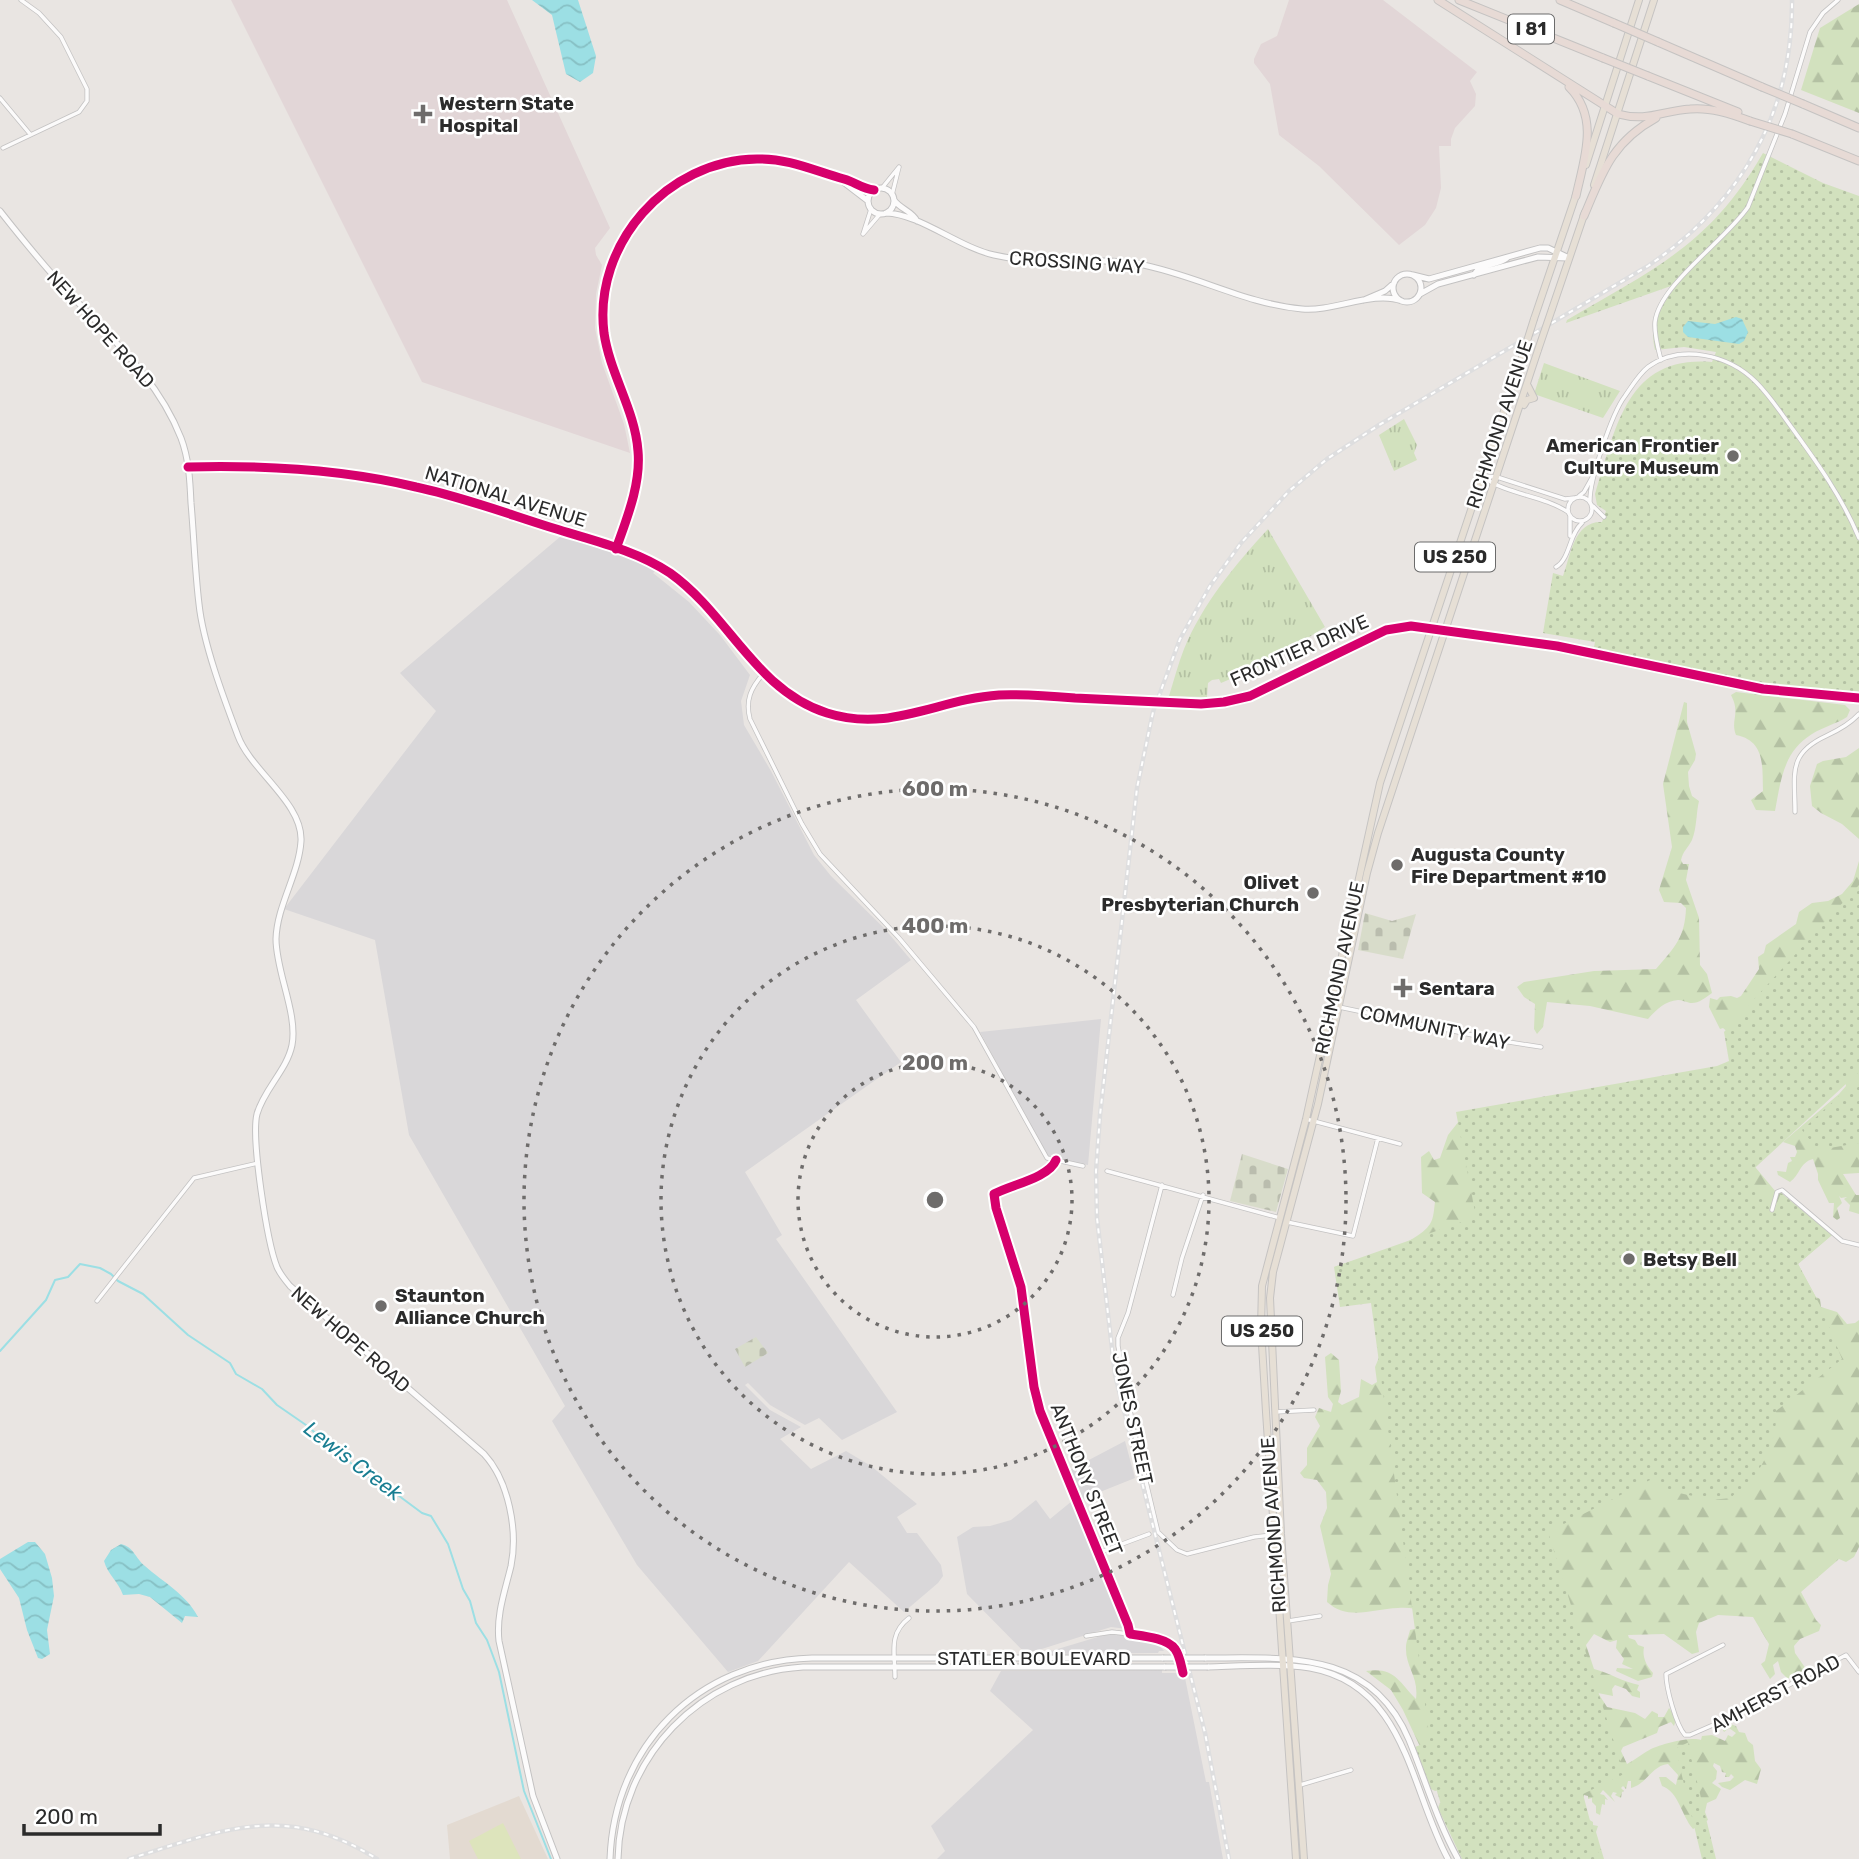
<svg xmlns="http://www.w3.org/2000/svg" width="1859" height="1859" font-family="Rubik,sans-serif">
	<defs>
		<pattern id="grass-tufts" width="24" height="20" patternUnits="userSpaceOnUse" patternTransform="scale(1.75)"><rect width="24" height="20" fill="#d2e1be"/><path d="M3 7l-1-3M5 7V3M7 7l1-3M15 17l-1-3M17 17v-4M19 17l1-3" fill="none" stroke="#b4c1a3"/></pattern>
		<pattern id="forest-firs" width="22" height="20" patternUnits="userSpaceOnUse" patternTransform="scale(1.75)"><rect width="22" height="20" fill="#d2e1be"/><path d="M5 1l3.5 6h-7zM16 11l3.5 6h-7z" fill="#b4c1a3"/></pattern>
		<pattern id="cemetery-stones" width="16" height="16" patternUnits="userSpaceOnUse" patternTransform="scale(1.75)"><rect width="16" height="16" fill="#d8dcca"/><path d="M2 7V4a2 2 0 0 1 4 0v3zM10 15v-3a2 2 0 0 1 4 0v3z" fill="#babdae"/></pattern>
		<pattern id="park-dots" width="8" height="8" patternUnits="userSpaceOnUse" patternTransform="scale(1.75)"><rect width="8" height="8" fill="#d2e1be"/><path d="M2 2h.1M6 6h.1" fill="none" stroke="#b4c1a3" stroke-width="1.8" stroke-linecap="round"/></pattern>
		<pattern id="water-waves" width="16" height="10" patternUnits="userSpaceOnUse" patternTransform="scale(1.75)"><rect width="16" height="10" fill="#9cdfe4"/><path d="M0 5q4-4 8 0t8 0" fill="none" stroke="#87c0c4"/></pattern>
	</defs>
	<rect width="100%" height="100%" fill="#e9e5e2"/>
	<!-- industrial -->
	<path fill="#d9d7d9" d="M561,536L636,560L656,570L653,573L689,602L720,635L750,675L741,701L744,725L771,771L814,855L831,876L884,928L911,960L856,1000L901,1062L745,1172L782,1235L776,1239L897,1412L842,1440L819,1418L805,1425L770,1405L748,1383L745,1385L770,1410L801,1427L780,1439L811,1469L846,1451L871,1466L917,1504L897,1517L907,1533H917L941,1565L943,1576L938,1583L904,1612L849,1562L758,1661L728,1672L637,1565L552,1421L565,1406L409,1135L375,940L284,909L436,711L400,673Z
		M1101,1019L1088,1165L1048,1158L980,1032Z
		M1125,1441L1135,1478L1080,1500L1068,1471Z
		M1036,1500L1050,1519L1072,1501L1127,1629L1111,1627L1026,1654L967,1594L957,1537L973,1527L990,1526L1011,1520Z
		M1111,1633L1146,1638L1157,1643L1164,1651H1159L1158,1653L1041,1654Z
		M1162,1670V1673H1184L1206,1782H1209L1223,1859H937L945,1851L931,1826L1033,1730L990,1691L1001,1671Z"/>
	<!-- education -->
	<path fill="#e3dad1" d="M519,1796L548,1859H450L447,1825Z"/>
	<!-- medical -->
	<path fill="#e2d6d7" d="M231,0H507L610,228L595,248L596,255L602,265L596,294L595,328L602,363L624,424L630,453L422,382Z
		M1289,0H1383L1477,72L1470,81L1476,94L1475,106L1455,128L1451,139V146H1439L1441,188L1436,208L1425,225L1399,245L1319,166L1279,135L1270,84L1254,63V59L1261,44L1277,36Z"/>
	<!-- grass -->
	<path fill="url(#grass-tufts)" d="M1544,363L1620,391L1603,418L1534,394Z
		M1404,419L1417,445L1414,453L1417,460L1394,471L1379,435Z
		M1268,529L1325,627L1268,663L1221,683L1219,679L1212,680L1208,683L1207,697L1169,696C1174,680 1178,664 1184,649C1203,603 1235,565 1268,529Z"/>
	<!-- forest -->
	<path fill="url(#forest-firs)" d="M1859,4V113L1801,90L1820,28Z
		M1736,692L1845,705L1850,710L1847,717C1836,724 1823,727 1812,734C1783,752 1781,780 1775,811L1756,810L1751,800L1763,791C1762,767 1766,741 1736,735C1730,720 1741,714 1731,695Z
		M1684,702L1687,703V722L1696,754L1695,760L1688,772L1689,786L1692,796L1699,801C1696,813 1697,828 1692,840C1688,848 1683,851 1681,860L1683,864H1689L1686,880L1699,918L1700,965L1707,974L1712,993C1705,998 1698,1004 1690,1003C1686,1002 1682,1000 1678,1000C1665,1001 1656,1010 1648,1019L1590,1006L1547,1002L1543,1027L1537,1034L1534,1029L1535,1004L1524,997L1517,987L1524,982L1594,971L1656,969C1675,947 1685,937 1686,908L1681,903L1664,902L1659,890L1672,847L1663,784Z
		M1859,748V839L1842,824L1821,813L1812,806L1810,786L1817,764L1823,761L1846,757Z
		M1859,861V1173L1843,1174L1856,1195H1859V1214L1849,1211L1850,1205L1844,1199L1847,1197L1841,1198L1839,1196L1842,1203L1837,1208L1840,1218L1837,1220L1833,1217L1834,1203H1829L1818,1180V1174L1813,1159C1800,1162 1800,1175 1790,1182L1778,1175L1777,1171L1786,1172L1788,1163L1792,1161L1790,1157H1795L1797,1152L1795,1146L1783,1142L1839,1094L1846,1086L1845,1081L1751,1162L1776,1192L1781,1193L1832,1235L1798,1264L1816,1297L1820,1299L1821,1307L1837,1312L1847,1324L1855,1323L1859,1320V1547L1854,1557L1846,1562L1839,1559L1801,1592L1816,1620L1821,1625L1819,1631L1800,1639L1794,1646L1795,1653L1806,1669L1793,1678H1787L1781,1672L1778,1661L1773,1665L1775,1674L1770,1679L1761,1664L1765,1661L1769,1644L1753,1617L1718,1615L1699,1623L1696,1632L1699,1652L1692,1654L1664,1634L1628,1635L1629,1638L1635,1640L1638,1645L1644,1647C1642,1657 1646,1665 1653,1673L1652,1677L1638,1681L1616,1671L1617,1668L1633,1669L1622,1664L1624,1659L1616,1648L1617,1640L1610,1642L1594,1634L1586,1645L1594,1669C1610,1673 1623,1682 1639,1685L1637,1690L1640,1692V1698L1632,1696L1626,1689L1615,1685L1612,1689L1613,1696L1598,1693L1607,1707L1635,1713L1645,1719L1652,1711L1658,1714V1717H1664L1669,1708C1673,1713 1677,1719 1674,1726L1671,1722L1659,1727L1657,1733L1623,1747L1621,1751L1627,1764C1635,1760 1643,1753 1651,1749C1661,1744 1692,1736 1701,1740L1702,1736L1712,1735L1725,1741L1728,1735L1732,1737L1736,1733L1729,1728L1724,1732L1721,1726L1728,1723L1736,1726L1739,1732L1745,1733L1748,1741L1753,1745L1755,1761L1761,1769L1757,1784L1745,1780L1730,1790L1722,1787L1718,1783L1730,1781L1734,1777L1731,1774L1729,1777H1725L1726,1773L1722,1772L1720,1766L1714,1763L1713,1766L1717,1771L1716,1779L1712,1783L1721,1789L1716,1799L1707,1803L1705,1812L1708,1820L1693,1829C1681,1815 1679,1792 1662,1786L1659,1777H1666L1676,1785L1678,1775L1668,1764C1651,1766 1647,1784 1631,1788V1781H1628L1626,1789L1623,1786L1621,1788L1624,1791L1622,1792L1621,1798L1615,1795L1617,1793L1613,1792L1611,1796L1615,1802L1603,1790L1600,1794L1604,1795L1608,1800L1605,1799V1805L1602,1804L1600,1815L1596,1813V1806L1592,1802V1798L1588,1799V1796L1584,1795L1583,1799L1588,1819L1593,1822V1825L1598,1826L1596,1832L1604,1859H1467L1442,1808L1430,1768L1403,1710L1391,1690L1366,1671C1395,1667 1398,1681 1416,1699C1419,1676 1405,1667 1406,1647C1406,1642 1409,1635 1410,1630L1427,1626V1611C1417,1609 1408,1607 1398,1608C1372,1609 1348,1621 1327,1602L1328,1585L1331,1574L1320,1526L1327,1508L1326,1492L1317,1480L1304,1478L1300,1473L1307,1465V1448L1320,1426L1315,1417L1319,1408L1331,1412L1333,1404L1328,1397L1325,1357L1331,1353L1339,1360L1341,1391L1338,1402L1342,1405L1359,1397L1361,1379L1372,1385L1377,1382L1375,1367L1380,1355L1375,1302L1334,1267C1359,1258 1416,1246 1430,1224C1434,1218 1434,1208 1435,1202L1422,1193L1421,1157L1429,1151L1434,1160L1440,1158L1448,1135L1463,1116L1729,1071V1033L1723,1028L1720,1029L1709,1007L1710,998L1717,1000L1720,997L1731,996L1737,998L1741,996L1759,969L1758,957L1764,953L1766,945L1796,924L1799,912L1812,903L1828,901L1842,894L1853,881Z"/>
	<!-- cemetery -->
	<path fill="url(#cemetery-stones)" d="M1365,913L1392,921L1416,914L1403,959L1358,950Z
		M1242,1154L1288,1169L1276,1212L1230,1201Z
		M756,1337L768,1353L745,1367L735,1349Z"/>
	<!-- park -->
	<path fill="url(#park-dots)" d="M1763,153L1823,183L1859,196V692L1765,685L1609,653V650L1594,647L1595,642L1543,633L1553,573L1563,576C1571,554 1574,521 1602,522L1606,511L1597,505L1595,494C1616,428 1626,355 1712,362L1716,352L1684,347L1655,350C1649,324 1658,306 1671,286L1566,323L1567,320C1654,269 1711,244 1763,153Z
		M1859,885V1072L1745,1177L1773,1213L1781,1193L1832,1235L1798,1264L1821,1307L1842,1359L1776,1411C1778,1434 1766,1462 1752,1479C1746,1487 1737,1490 1731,1498L1711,1500L1661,1489L1652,1479L1548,1532L1624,1774L1583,1794L1600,1859H1462L1438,1808L1440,1803L1446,1800L1442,1789L1435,1791L1431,1789L1415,1747L1430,1741L1371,1303L1340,1307L1334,1267L1476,1217L1456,1112L1717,1066L1729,1061L1724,1032Z
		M1859,1078V1143L1818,1150L1802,1130Z
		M1689,1742L1688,1745L1716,1859H1702L1677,1755L1673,1750Z"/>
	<!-- pitch -->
	<path fill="#dde4bc" d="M503,1823L521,1859H478L469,1841Z"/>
	<!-- water -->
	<path fill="url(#water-waves)" d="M532,0H578L596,56L593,73L580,82L566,74L552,15Z
		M1736,317L1742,319L1748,332L1744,341L1739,344L1688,337L1683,332V327L1688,321L1715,324Z
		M28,1542H35L45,1554L52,1578L54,1596L47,1630L50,1654L42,1659L38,1658L27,1630L19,1598L0,1569V1559Z
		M121,1544C134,1547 135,1558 145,1566C163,1582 187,1595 198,1617L185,1616L182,1623L150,1597L139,1594L123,1595C118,1581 108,1575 104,1561L111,1550Z"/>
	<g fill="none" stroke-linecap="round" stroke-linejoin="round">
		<!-- stream -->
		<path stroke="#9cdfe4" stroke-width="2" d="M0,1351L46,1300L55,1280L68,1277L80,1264L100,1268L111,1274L118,1281L143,1294L188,1335L230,1363L236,1374L262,1389L277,1405L306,1425L366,1476L391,1490L422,1513L431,1516L448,1544L463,1589L470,1601L476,1623L487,1640L499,1672L524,1791L551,1859"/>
		<defs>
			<path id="street" d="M0,98L30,134
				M3,148L79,112L87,101V89L61,37L39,13L21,0
				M882,188L899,167
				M892,195L899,167
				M863,234L871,209
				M863,234L880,214
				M1661,360C1658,348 1654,335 1655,322C1659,285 1726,240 1748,207L1785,114L1810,32L1823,13L1838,0
				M1484,476L1497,477L1565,499L1574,498
				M1483,477C1508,495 1542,495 1568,512
				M1579,496L1584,492L1594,474
				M1568 509a12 12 0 1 1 24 0a12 12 0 1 1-24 0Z
				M1590,502C1589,481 1612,413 1625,396C1632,386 1639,374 1648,367C1681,343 1729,355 1756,382C1770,396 1781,413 1792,428C1818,464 1842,497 1859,538
				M1593,506L1604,517
				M1570,516V536
				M1556,567C1570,559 1569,534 1582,523
				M763,674C751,688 745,700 750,719L802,824L820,854L899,938L974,1027L1047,1158L1083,1166
				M1795,812C1795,774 1787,754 1826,736C1839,730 1850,724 1859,714
				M1339,1007L1496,1040L1541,1047
				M1306,1119L1400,1144
				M1056,1160C1049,1178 1010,1185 994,1194L996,1208L1021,1287L1034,1387L1040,1411L1128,1625L1130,1634C1143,1636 1167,1638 1175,1649C1180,1656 1181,1665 1183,1673
				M1107,1171L1280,1218
				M1162,1185L1128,1313L1118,1338V1346L1134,1431L1158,1532L1177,1550L1187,1554L1254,1537L1281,1534
				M1772,1210L1777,1192L1782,1190L1842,1241L1859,1245
				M1287,1222L1353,1236L1378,1138
				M1173,1295L1182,1258L1203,1195
				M97,1301L194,1178L258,1163
				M1275,1412L1314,1410
				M1098,1553L1149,1534
				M1288,1621L1320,1616
				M1086,1636L1112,1632L1130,1634
				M1723,1645L1666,1674C1666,1688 1676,1725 1685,1735H1690L1713,1725L1846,1655L1859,1672
				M895,1677C895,1653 888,1634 909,1618
				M1300,1785L1351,1770"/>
			<path id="secondary" d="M838,178L868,201
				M868 201a13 13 0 1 1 26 0a13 13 0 1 1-26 0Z
				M894,200C900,209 912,211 917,221
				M0,211C22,239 45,267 69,293C111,338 158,379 181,438C189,459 190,481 191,503C194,537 195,571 199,604C203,643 224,699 238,736C251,771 303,803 301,841C299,874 277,905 276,939C276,972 298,1014 292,1045C287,1070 264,1089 257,1114C251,1138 267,1242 277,1267C280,1274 285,1280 290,1286L484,1454C509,1481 518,1531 511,1566C505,1591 496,1615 499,1641L533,1796L557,1859
				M886,213C920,214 958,247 994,255C1042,266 1090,256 1138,264C1194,274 1245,304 1302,309C1334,312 1373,290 1402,301
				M1393 288a14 14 0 1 1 28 0a14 14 0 1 1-28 0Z
				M1413,275L1429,279L1540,248H1548L1569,258
				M1474,275C1480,263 1497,266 1507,258
				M1420,294L1438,284L1538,257L1568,258
				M1364,300L1385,291L1394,283
				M188,467C265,465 339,469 414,486C461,496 506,513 551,527C590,540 636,549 670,573C728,614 754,689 825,712C887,732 932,701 991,696C1042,691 1094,699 1145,701
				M616,549C627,518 641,484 638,451C635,410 610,374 604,333C593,244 667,160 757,159C789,158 815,171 844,179C855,182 862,189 874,190
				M1168,703L1214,704L1246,697L1297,675L1386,630L1411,626L1557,646L1763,689L1859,698
				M1205,1658C1287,1658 1371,1649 1409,1740C1425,1779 1437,1821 1458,1859
				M1208,1667C1241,1666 1277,1663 1310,1668C1406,1685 1410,1789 1448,1859
				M610,1859C614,1746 698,1661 812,1658H1163
				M618,1859C620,1757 701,1673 803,1667H1165"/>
			<path id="primary" d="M1586,165L1639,0
				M1594,185L1654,0
				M1552,309L1585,212
				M1534,319L1577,192
				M1524,405L1527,400L1534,398L1528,386
				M1296,1859L1266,1412L1261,1328L1262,1286L1306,1119L1380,783L1521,360
				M1304,1859L1281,1534L1270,1298L1273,1272L1318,1104L1367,873L1378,833L1538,350"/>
			<path id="highway" d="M1438,0L1618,114C1647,122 1662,111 1690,109C1710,107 1731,114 1750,121
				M1459,0L1603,58
				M1560,0L1614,23
				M1658,42L1762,87
				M1648,76L1738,112
				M1569,87C1600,118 1584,159 1576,196
				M1803,104L1859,128
				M1792,134L1859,161
				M1584,216C1602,173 1612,142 1656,118"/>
		</defs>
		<!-- street casing -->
		<use href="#street" stroke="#c3c2c2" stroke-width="5"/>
		<!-- secondary casing -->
		<use href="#secondary" stroke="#c3c2c2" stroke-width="7"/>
		<!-- primary casing -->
		<use href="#primary" stroke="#c5c3c2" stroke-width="8"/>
		<!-- highway casing -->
		<use href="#highway" stroke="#c5c3c2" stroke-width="9"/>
		<!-- street -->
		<use href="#street" stroke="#fcfbfb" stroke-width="3.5"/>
		<!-- secondary -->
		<use href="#secondary" stroke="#fcfbfb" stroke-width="5"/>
		<!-- primary -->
		<use href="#primary" stroke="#e6dfd5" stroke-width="6"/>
		<!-- highway -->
		<use href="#highway" stroke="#e7dad5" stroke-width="7"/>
		<defs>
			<path id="rail" d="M129,1859C222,1830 285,1801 377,1859
				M1229,1859L1205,1733L1115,1375L1097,1218L1096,1171L1100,1115L1137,788L1153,712L1180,639L1210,586L1241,543L1289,491L1327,459L1379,425L1648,266C1741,203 1793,113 1792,0"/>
		</defs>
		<!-- rail casing -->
		<use href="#rail" stroke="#dededf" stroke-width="4.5"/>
		<!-- rail -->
		<use href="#rail" stroke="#fff" stroke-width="2" stroke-dasharray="5" stroke-linecap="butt"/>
		<defs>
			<path id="secondary-bridge" d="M1145,701L1168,703
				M1163,1658H1205
				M1165,1667H1208"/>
			<path id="primary-bridge" d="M1538,350L1552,309
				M1521,360L1534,319"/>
			<path id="highway-bridge" d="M1614,23L1658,42
				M1603,58L1648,76
				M1762,87L1803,104
				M1750,121L1792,134"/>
		</defs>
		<!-- secondary-bridge casing -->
		<use href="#secondary-bridge" stroke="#c3c2c2" stroke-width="7" stroke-linecap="butt"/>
		<!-- primary-bridge casing -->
		<use href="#primary-bridge" stroke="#c5c3c2" stroke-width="8" stroke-linecap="butt"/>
		<!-- highway-bridge casing -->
		<use href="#highway-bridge" stroke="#c5c3c2" stroke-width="9" stroke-linecap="butt"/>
		<!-- secondary-bridge -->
		<use href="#secondary-bridge" stroke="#fcfbfb" stroke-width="5"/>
		<!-- primary-bridge -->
		<use href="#primary-bridge" stroke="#e6dfd5" stroke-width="6"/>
		<!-- highway-bridge -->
		<use href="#highway-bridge" stroke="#e7dad5" stroke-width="7"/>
		<defs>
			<path id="cycleway" d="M188,467C265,465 341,469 416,487C463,497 508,514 553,528C591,540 636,550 670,573C729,615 755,690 827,713C890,733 938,699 999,695C1024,694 1050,696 1075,698C1117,700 1159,702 1201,704L1224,702L1250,696L1386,630L1411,626L1557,646L1763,689L1859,698
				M616,549C627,518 641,484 638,451C635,410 610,374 604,333C593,244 667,160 757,159C789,158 815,171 844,179C855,182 862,189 874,190
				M1056,1160C1049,1178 1010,1185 994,1194L996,1208L1021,1287L1034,1387L1040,1411L1128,1625L1130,1634C1143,1636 1167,1638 1175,1649C1180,1656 1181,1665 1183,1673"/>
		</defs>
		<!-- cycleway casing -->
		<use href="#cycleway" stroke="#fff" stroke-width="13"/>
		<!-- cycleway -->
		<use href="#cycleway" stroke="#d6006c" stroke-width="9"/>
	</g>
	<!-- distance rings -->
	<g fill="none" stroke="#6e6c6b" stroke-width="3.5" stroke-dasharray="3.5 7">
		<circle cx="935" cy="1200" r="137"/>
		<circle cx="935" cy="1200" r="274"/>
		<circle cx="935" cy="1200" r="411"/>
	</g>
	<!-- markers -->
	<g fill="#6e6c6b" stroke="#fff" stroke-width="2.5">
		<path d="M419.5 103.5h7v7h7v7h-7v7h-7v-7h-7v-7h7z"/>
		<circle cx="1733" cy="456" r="7"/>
		<circle cx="1397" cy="865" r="7"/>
		<circle cx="1313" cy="893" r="7"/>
		<path d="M1399.5 977.5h7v7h7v7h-7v7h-7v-7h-7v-7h7z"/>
		<circle cx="1629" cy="1259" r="7"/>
		<circle cx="381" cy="1306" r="7"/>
	</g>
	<g text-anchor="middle" stroke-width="5" stroke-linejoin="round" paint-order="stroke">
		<!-- shield labels -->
		<g fill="#fff" stroke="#6b6b6b" stroke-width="2">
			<rect x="1508" y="14.5" width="46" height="29" rx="5"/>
			<rect x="1415" y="542.5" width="80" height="29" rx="5"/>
			<rect x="1222" y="1316.5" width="80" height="29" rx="5"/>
		</g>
		<g font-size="18" font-weight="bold" fill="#2b2b2b">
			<text x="1531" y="35">I 81</text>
			<text x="1455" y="563">US 250</text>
			<text x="1262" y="1337">US 250</text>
		</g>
		<!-- poi labels -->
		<g font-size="19" font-weight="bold" fill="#2b2b2b" stroke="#fff" text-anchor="start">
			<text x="439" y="110">Western State<tspan x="439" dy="22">Hospital</tspan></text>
			<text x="1719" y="452" text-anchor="end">American Frontier<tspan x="1719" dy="22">Culture Museum</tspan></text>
			<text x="1411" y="861">Augusta County<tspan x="1411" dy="22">Fire Department #10</tspan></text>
			<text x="1299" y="889" text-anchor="end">Olivet<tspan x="1299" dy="22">Presbyterian Church</tspan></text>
			<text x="1419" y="995">Sentara</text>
			<text x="1643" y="1266">Betsy Bell</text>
			<text x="395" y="1302">Staunton<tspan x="395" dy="22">Alliance Church</tspan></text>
		</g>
		<!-- street labels -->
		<g font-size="19" fill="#2b2b2b" stroke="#fff">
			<text transform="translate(1077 262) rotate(4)" y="7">CROSSING WAY</text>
			<text transform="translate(101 329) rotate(48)" y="7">NEW HOPE ROAD</text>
			<text transform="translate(1499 424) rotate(-72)" y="7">RICHMOND AVENUE</text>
			<text transform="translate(506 496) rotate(17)" y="7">NATIONAL AVENUE</text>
			<text transform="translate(1299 650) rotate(-24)" y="7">FRONTIER DRIVE</text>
			<text transform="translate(1339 968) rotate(-78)" y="7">RICHMOND AVENUE</text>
			<text transform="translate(1435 1027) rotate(12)" y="7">COMMUNITY WAY</text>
			<text transform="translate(351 1339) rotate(41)" y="7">NEW HOPE ROAD</text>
			<text transform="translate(1133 1418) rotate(78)" y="7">JONES STREET</text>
			<text transform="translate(1087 1479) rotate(68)" y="7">ANTHONY STREET</text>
			<text transform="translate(1273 1525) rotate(-94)" y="7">RICHMOND AVENUE</text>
			<text x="1034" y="1665">STATLER BOULEVARD</text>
			<text transform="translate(1775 1693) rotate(-28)" y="7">AMHERST ROAD</text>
		</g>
		<!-- water labels -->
		<g font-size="21" font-style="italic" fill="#197e92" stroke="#fff">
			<text transform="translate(353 1461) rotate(37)" y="7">Lewis Creek</text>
		</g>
	</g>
	<circle cx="935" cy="1200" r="10" fill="#6e6c6b" stroke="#fff" stroke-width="3.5"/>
	<g font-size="21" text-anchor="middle" font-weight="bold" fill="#6e6c6b" stroke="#fff" stroke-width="5" stroke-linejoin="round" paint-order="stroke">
		<text x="935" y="796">600 m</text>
		<text x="935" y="933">400 m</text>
		<text x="935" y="1070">200 m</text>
	</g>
	<!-- scale -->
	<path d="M24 1824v10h136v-10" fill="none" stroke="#2b2b2b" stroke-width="3.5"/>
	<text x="35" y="1824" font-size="21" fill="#2b2b2b" stroke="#ffffff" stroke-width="5" paint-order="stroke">200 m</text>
</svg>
